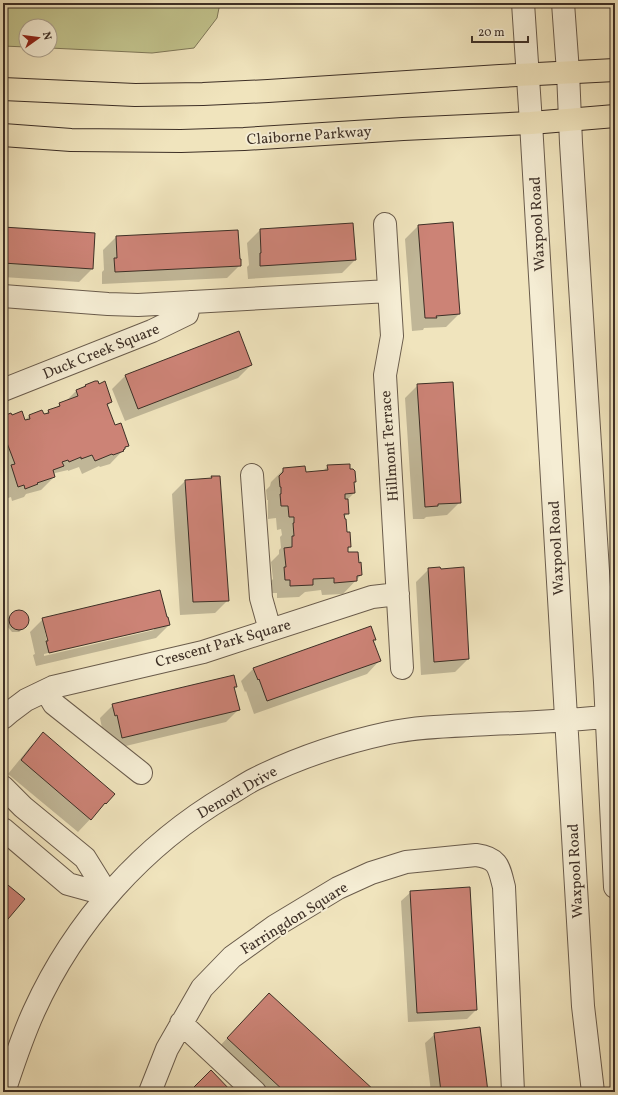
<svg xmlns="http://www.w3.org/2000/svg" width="618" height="1095" font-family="Vollkorn,serif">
	<rect width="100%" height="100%" fill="#f0e4bd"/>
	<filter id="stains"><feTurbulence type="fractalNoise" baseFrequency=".005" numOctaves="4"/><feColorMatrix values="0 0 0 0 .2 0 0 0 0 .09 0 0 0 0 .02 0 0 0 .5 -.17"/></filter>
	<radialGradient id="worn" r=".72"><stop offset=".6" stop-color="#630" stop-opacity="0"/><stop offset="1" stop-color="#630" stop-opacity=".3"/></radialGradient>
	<!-- green -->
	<path fill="#c1c28c" stroke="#7f7859" d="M3,3H220L217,18L194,48L152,53L50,48V26H26V47L3,46Z"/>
	<!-- shadow -->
	<path fill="#0003" fill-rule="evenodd" d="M418,226L459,314L446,327L424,328L423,330L412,331L405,239Z
		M3,228L92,269L79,282L3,277Z
		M260,230L355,260L342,273L248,279L247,267L249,265L247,243Z
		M116,237L240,265L227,278L102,284V272L104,270L103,250Z
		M251,365L238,378L125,421L112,389L125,376Z
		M95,382L111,402L107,406L115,427L128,445L110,464L100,467L99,466L82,474L79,467L68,471V470L55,473L54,475V477L41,490L26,494L24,497L12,501L11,497L5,499L3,492V417L24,421L29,416L42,411L44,416L48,411L55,409L60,404L65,402L76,391L82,389L85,385Z
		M418,385L460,502L447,515L426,517L424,519H413L405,398Z
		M328,466L349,470L355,482L353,484L354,493L347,500L348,513L344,517L346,533L350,547L347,550L361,575L343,594L322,595L321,590L305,592L299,597L277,598V593H272L271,581L273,579L271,562L279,554V550L281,548L280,537L282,535L281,529L277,530L276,518L268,519V500H267L266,490L270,486L271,482L284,469L305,473L323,471Z
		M212,477H219L228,600L215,613L180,615L172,494L185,481L210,480Z
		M429,569L468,659L455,672L421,675L416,582Z
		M17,611L24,612L29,618L27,625L19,632H12L7,626L8,618Z
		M43,619L169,625L156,638L36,666L33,655L35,654L30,632ZM44,627H46L50,646H48ZM154,628V630L44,656V654Z
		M375,639L373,641L379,661L367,674L254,714L246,691L245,692L241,681L254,668Z
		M236,687L234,689L238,710L226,722L109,750L104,728H102L100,718L113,705Z
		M43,734L114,794L78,832L8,774L30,747Z
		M411,892L476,1010L467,1019L408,1022L401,901Z
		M259,1004L375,1092H265L218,1048Z
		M435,1034L487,1092H431L425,1043Z"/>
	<!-- building -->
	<path fill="#cc8376" stroke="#3d2f26" d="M453,222L460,314L436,316L437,318H425L418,225Z
		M353,223L356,260L260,266V253H261L260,229Z
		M3,227L95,233L93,269L3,263Z
		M238,230L240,259H241V266L115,272L114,258H117L116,236Z
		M239,331L252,365L138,409L125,375Z
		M95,381H98L99,384L105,381L112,402L107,404L115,425L121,423L129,446L125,447V449L123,450L124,451L113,455L112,454L95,461L92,455L81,459V457L69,462L68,460L62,462L64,466L53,470L55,477L37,483L38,484L25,489L24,485L18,487L11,465L15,464L7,443L3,444V416L11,413L12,415L22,411L25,420L30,419L29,415L42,410L44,414L49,413L48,410L60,406L59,403L78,396L76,390L86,386L85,385Z
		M453,382L461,503L438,504V506L425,507L417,384Z
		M350,464V469H353L355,471L356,482H354L355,493L345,494V499H348L349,514H344L345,519H346L347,532H350L351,547H348V552H358L359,563L361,562L362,575L357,576V581L334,583V578L313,579V585L290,586V580H285L284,567H286L284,548L292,547V536H294L293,523H294V517H289L288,506H281L280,494H281V487H280L279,476L283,472V468L305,466L306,472L328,470L327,465Z
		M211,476H220L229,601L193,602L185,480L212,478Z
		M440,567L441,569L464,567L469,659L434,662L428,568Z
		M160,590L167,617H168L170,625L49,653L46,641H48L42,618Z
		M9 620a10 10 0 1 1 20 0a10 10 0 1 1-20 0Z
		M371,626L376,640H373L381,661L267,701L259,679L258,680L253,668Z
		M234,675L237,687H234L240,710L122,738L117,715L115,716L112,704Z
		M43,732L115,794L106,804L105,803L91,820L21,760Z
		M3,881L25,899L3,925Z
		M470,887L477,1010L417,1013L410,891Z
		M269,993L376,1092H285L227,1038Z
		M480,1027L488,1092H441L434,1033Z
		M211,1070L232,1092H189Z"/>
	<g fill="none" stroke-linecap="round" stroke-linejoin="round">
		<defs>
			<path id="minor" d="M523,3L531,123L583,1006L593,1092
				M563,3L568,72L571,143L605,682L615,887
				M385,224L392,336L385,375L402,668
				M3,296L108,304L138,305L389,291
				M3,390L152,331L187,314L190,302
				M252,475L261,598L270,630
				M47,690L51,699L54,704L141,773
				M3,718L10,712L26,700L53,687L203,652L372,597L398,594
				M3,787L23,807L85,858L108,895L68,884L3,829
				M181,1023L255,1092
				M4,1092C13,1065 22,1037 34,1011C75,921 143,845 228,795C237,790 245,784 255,779C297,758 342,743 388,733C421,726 456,726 490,724C531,723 573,720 615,716
				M150,1092L167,1049L202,988L232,957L275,926L338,888L371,873L406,862L476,855C499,858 499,868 504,887L513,1092"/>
			<path id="major" d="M3,89L135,95L203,94L268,91L500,76L615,70
				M3,135L71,140L181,141L244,139L403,129L531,123L615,116"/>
		</defs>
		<!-- minor casing -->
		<use href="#minor" stroke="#6a5c4c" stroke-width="24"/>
		<!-- major casing -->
		<use href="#major" stroke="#3d2f26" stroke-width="24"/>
		<!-- minor -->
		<use href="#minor" stroke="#f5edd4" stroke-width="22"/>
		<!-- major -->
		<use href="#major" stroke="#f0e4bd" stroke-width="22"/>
	</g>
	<g text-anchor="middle" stroke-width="4" stroke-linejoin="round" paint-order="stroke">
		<!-- street labels -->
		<g font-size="15" fill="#3d2f26" stroke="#f5edd4">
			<text transform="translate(309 135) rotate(-4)" y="5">Claiborne Parkway</text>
			<text transform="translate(537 224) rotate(-93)" y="5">Waxpool Road</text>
			<text transform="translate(101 351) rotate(-22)" y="5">Duck Creek Square</text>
			<text transform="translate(389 446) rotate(-94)" y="5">Hillmont Terrace</text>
			<text transform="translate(556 548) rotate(-93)" y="5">Waxpool Road</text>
			<text transform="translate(223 643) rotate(-16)" y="5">Crescent Park Square</text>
			<text transform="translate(237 792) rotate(-30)" y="5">Demott Drive</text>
			<text transform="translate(575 871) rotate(-93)" y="5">Waxpool Road</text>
			<text transform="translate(294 918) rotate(-32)" y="5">Farringdon Square</text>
		</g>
	</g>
	<!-- margin -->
	<rect width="618" height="1095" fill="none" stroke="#f0e4bd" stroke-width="16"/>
	<rect x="4" y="4" width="610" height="1087" fill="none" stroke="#3d2f26" stroke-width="2"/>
	<rect x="8" y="8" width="602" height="1079" fill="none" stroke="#3d2f26"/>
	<!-- north arrow -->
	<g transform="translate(38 38) rotate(76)"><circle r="19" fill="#f5edd4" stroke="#aba18e"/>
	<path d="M0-3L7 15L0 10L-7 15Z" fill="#8f2418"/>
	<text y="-6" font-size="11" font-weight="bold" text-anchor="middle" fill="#3d2f26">N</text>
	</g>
	<!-- scale -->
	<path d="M472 36v6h56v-6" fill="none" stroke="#3d2f26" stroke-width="2"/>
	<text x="478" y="36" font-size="12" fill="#3d2f26" stroke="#f5edd4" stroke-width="3" paint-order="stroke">20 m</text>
	<rect width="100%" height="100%" filter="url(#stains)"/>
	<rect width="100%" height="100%" fill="url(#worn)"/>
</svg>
